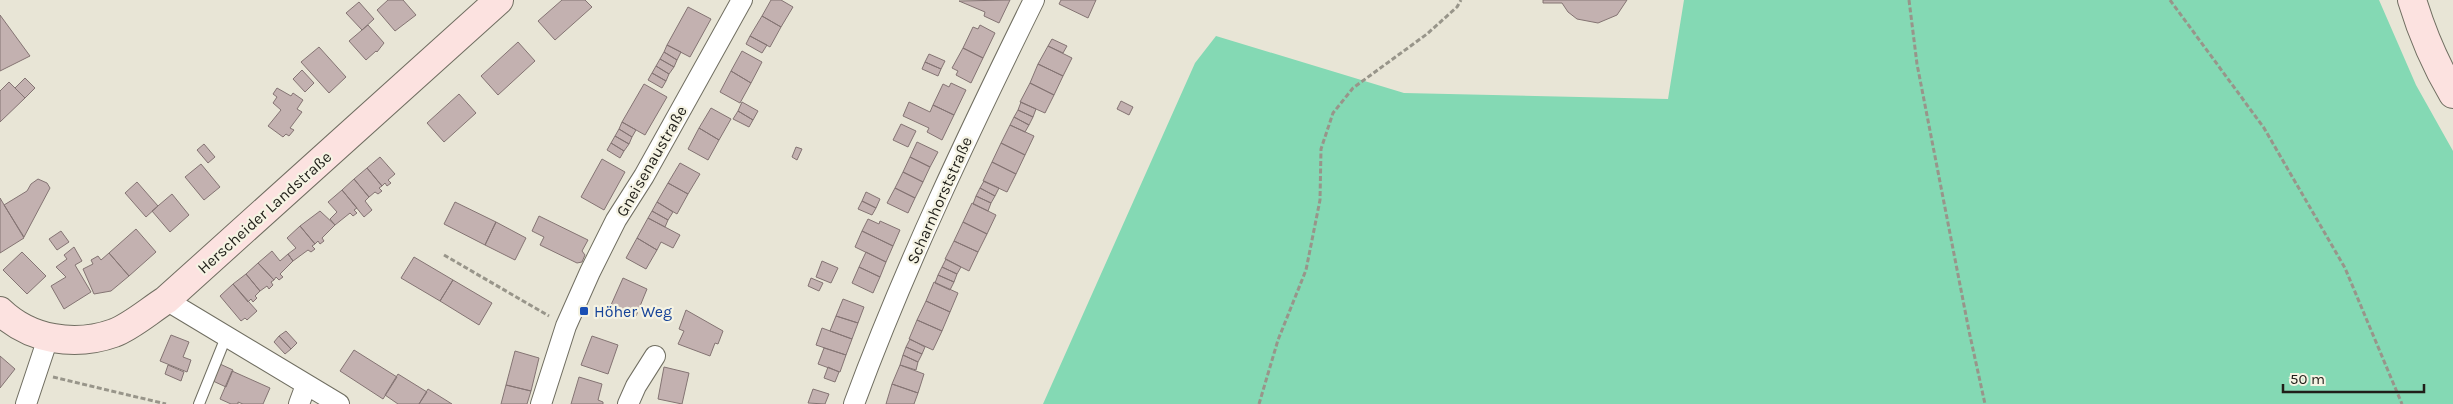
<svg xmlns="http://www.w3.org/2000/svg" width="2453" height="404" font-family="Karla,sans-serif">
	<rect width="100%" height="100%" fill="#e8e5d6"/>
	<!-- green -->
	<path fill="#84d9b4" d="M1684,0H2379L2416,85L2453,151V404H1043L1195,63L1216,36L1404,93L1668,99Z"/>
	<!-- building -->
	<path fill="#c3b1b0" stroke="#847473" d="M388,0H403L416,15L395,31L377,10Z
		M562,0H585L592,7L555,40L538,21Z
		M771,0H781L793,7L781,27L762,16Z
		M1010,0L999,23L984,16L985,12L959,1Z
		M1061,0H1096L1088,18L1059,4Z
		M1543,0H1627L1617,15L1598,23L1577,19L1568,12L1562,3H1543Z
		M359,2L374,19L362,30L346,13Z
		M688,7L711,19L690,57L667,45Z
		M0,15L30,56L0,71Z
		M762,16L781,27L770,47L750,36Z
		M368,25L384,43L377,52L376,51L366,60L349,41Z
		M980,25L995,33L983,58L963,48L973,27L978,29Z
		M750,36L767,45L762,53L746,44Z
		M1052,39L1067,46L1063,53L1048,46Z
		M518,42L535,61L498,95L481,76Z
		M667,45L681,52L677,60L664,52Z
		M1048,46L1072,58L1063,76L1038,64Z
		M319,47L346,77L329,93L301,62Z
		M963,48L983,58L971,83L956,75L958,71L952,68Z
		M742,51L762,62L751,83L731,71Z
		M664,52L677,60L674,67L660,59Z
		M929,54L945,61L941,69L925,62Z
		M660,59L674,67L669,74L656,66Z
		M925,62L941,69L938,76L922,69Z
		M1038,64L1063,76L1054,95L1030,83Z
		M656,66L669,74L666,81L652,73Z
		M302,70L314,83L305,92L293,79Z
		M731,71L751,83L740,103L720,92Z
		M652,73L666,81L662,88L648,80Z
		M25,78L35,88L25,98L15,88Z
		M9,82L25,98L0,122V91Z
		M951,83L966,90L954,115L933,105L943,84L949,87Z
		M1030,83L1054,95L1045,113L1020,102Z
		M644,84L667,97L645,135L622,122Z
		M277,88L291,96L293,93L303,100L297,109L302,112L290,128L294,130L289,136L286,134L283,137L268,126L281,110L273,103L277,97L273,94Z
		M459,94L476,113L444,142L427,123Z
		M1121,101L1133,107L1129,115L1117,109Z
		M742,102L758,111L753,120L738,111Z
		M909,102L930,112L933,105L954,115L942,140L927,132L929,128L903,116Z
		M1021,102L1036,109L1033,117L1018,110Z
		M711,108L731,119L719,140L699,128Z
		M1018,110L1033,117L1029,125L1014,117Z
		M738,111L753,120L749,127L733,119Z
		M1014,117L1029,125L1025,132L1010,125Z
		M622,122L636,130L632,137L619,129Z
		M901,124L916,131L908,147L893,140Z
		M1010,125L1034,136L1025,155L1001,143Z
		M699,128L719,140L708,160L688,149Z
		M619,129L632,137L629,144L615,136Z
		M615,136L629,144L624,151L611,143Z
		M917,142L938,152L930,167L910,157Z
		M611,143L624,151L620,158L607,150Z
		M1001,143L1025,155L1016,174L992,162Z
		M204,144L215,157L208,163L197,150Z
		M796,147L802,149L797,160L792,157Z
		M380,157L395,174L388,180L391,183L387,186L385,183L382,186L367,168Z
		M910,157L930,167L923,182L903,172Z
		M602,159L625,172L604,210L581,197Z
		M992,162L1016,174L1007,192L983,181Z
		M680,163L700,174L688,194L668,183Z
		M201,164L220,187L204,200L185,177Z
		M367,168L382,186L379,188L382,191L378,194L375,192L369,197L354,179Z
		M903,172L923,182L915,198L895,188Z
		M38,179L47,183L50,188L24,237L4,205L27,191L31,184Z
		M354,179L369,197L365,201L372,210L364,217L342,190Z
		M984,181L999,188L995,196L980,188Z
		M137,182L158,206L146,217L125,193Z
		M668,183L688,194L677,214L657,202Z
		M895,188L915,198L908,213L887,203Z
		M980,188L995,196L991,203L976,196Z
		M342,190L357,208L354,210L357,213L353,216L350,213L335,225L330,219L337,212L328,202Z
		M866,192L880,199L876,208L862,201Z
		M172,194L189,215L170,232L152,211Z
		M976,196L991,203L988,211L973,204Z
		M0,198L24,238L0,253Z
		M862,201L876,208L872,215L858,209Z
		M455,202L496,222L485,245L444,224Z
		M657,202L673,212L668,220L652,211Z
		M972,203L996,215L987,234L963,222Z
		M320,211L335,225L322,238L324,241L320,244L318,241L315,244L300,226Z
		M652,211L668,220L665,227L648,218Z
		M539,216L588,240L582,251L585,255L582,262L577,263L540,245L544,237L532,231Z
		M648,218L680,235L673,248L661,242L657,250L637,238Z
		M868,219L879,224L880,221L900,230L893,246L862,231Z
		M496,222L526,238L515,260L485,245Z
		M963,222L987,234L978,252L954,241Z
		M300,226L315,244L312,246L315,249L311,252L308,250L293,261L288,254L296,248L287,238Z
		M136,229L156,252L129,276L109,253Z
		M61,231L69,242L57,250L49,239Z
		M862,231L893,246L886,262L855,247Z
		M637,238L657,250L646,269L626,258Z
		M954,241L978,252L969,271L945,259Z
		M74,247L82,261L75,265L91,292L64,309L51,286L66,277L56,267L67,259L64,255Z
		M272,251L280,261L288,254L293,261L280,274L283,277L279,280L276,277L274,280L258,263Z
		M22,252L46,276L27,294L3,270Z
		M866,252L886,262L880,277L859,267Z
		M109,253L129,276L111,291L94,294L83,269L93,264L91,260L98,256L101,260Z
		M414,257L453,280L440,301L401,278Z
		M946,259L961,267L957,274L942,267Z
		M822,261L838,268L831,283L816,277Z
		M258,263L274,280L271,282L273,285L269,289L267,286L260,291L246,274Z
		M859,267L880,277L873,293L852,283Z
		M942,267L957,274L954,282L938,275Z
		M246,274L260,291L255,296L257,298L253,302L251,299L248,302L233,284Z
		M938,275L954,282L950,290L935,283Z
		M623,278L647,289L636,316L611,305Z
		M811,278L823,283L819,291L808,286Z
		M453,280L492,303L479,325L440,301Z
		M934,282L958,293L950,312L926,301Z
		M233,284L257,311L247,320L245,318L241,321L220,296Z
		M843,299L864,307L858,323L836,316Z
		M926,301L950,312L942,331L917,320Z
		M686,310L723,331L718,344L715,343L710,356L678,344L684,331L679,329Z
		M836,316L858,323L852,339L830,331Z
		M917,320L942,331L933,350L909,339Z
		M822,328L852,339L846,355L816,345Z
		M286,331L297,343L291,349L279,336Z
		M171,335L189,342L183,357L191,360L187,372L160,361Z
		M279,336L291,349L285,354L274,342Z
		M592,336L618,345L608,374L581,365Z
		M910,339L925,347L922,354L906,347Z
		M906,347L922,354L918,362L903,355Z
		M824,348L846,355L840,372L818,364Z
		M354,350L397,377L383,399L340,371Z
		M515,351L539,358L531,391L506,385Z
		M903,355L918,362L916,370L900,365Z
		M0,356L15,369L0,388Z
		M220,364L233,370L226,387L213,381Z
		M168,365L184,372L181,381L165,374Z
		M900,365L924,374L918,393L892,384Z
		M664,367L689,373L682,404L658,399Z
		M828,367L839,372L835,382L824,378Z
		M232,371L270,388L263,404H243L238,402V404H231L220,399Z
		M398,374L427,392L419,404H398L385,395Z
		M579,377L602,384L598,400L603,402V404H571Z
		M892,384L918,393L914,404H886Z
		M506,385L531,391L527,404H501Z
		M428,389L452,404H419Z
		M813,389L829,394L825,404L808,403Z"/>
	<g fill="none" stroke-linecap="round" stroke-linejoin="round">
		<defs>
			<path id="lane" d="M199,404L226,337"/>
			<path id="street" d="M166,300L339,404
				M26,404L48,338
				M299,404L306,385
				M541,404L566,326L590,272L616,220L644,176L742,0
				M628,404L636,386L655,356
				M854,404C905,266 969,132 1034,0"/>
			<path id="secondary" d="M2412,0C2422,33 2435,64 2453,94
				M0,311C30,340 75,347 114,333C132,326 150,310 166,300L499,0"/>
		</defs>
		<!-- lane casing -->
		<use href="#lane" stroke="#706e61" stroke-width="12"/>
		<!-- street casing -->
		<use href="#street" stroke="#706e61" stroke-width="22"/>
		<!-- secondary casing -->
		<use href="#secondary" stroke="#706e61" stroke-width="30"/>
		<!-- path -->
		<path stroke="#98958a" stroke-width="3" stroke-dasharray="5 2.5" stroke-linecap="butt" d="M1909,0L1917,64L1969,331L1985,404
			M2170,0L2264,128L2345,268L2402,404
			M444,255L549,316
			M53,377L166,404
			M1259,404L1278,340L1306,270L1320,200L1321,149L1333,113L1353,88L1427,34L1457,7L1461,0"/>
		<!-- lane -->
		<use href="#lane" stroke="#fff" stroke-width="10"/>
		<!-- street -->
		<use href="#street" stroke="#fff" stroke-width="20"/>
		<!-- secondary -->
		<use href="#secondary" stroke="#fce2e0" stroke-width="28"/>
	</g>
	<!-- markers -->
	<rect fill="#1a4fb4" stroke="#f5f3e3" stroke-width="2" x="579" y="306" width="10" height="10" rx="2.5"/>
	<g text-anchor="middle" stroke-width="4.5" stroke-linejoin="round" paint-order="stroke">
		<!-- street labels -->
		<g font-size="16" fill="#201f19" stroke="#f5f3e3">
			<text transform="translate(651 161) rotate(-60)" y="6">Gneisenaustraße</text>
			<text transform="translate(939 200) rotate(-66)" y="6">Scharnhorststraße</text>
			<text transform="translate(264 212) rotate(-42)" y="6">Herscheider Landstraße</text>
		</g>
		<!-- transit labels -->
		<g font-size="16" fill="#164399" stroke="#f5f3e3" text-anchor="start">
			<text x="594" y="317">Höher Weg</text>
		</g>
	</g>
	<!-- scale -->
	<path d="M2283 384v8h141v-8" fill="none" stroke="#201f19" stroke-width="2.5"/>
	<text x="2290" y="384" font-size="15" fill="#201f19" stroke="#f5f3e3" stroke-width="4" paint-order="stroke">50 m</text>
</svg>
